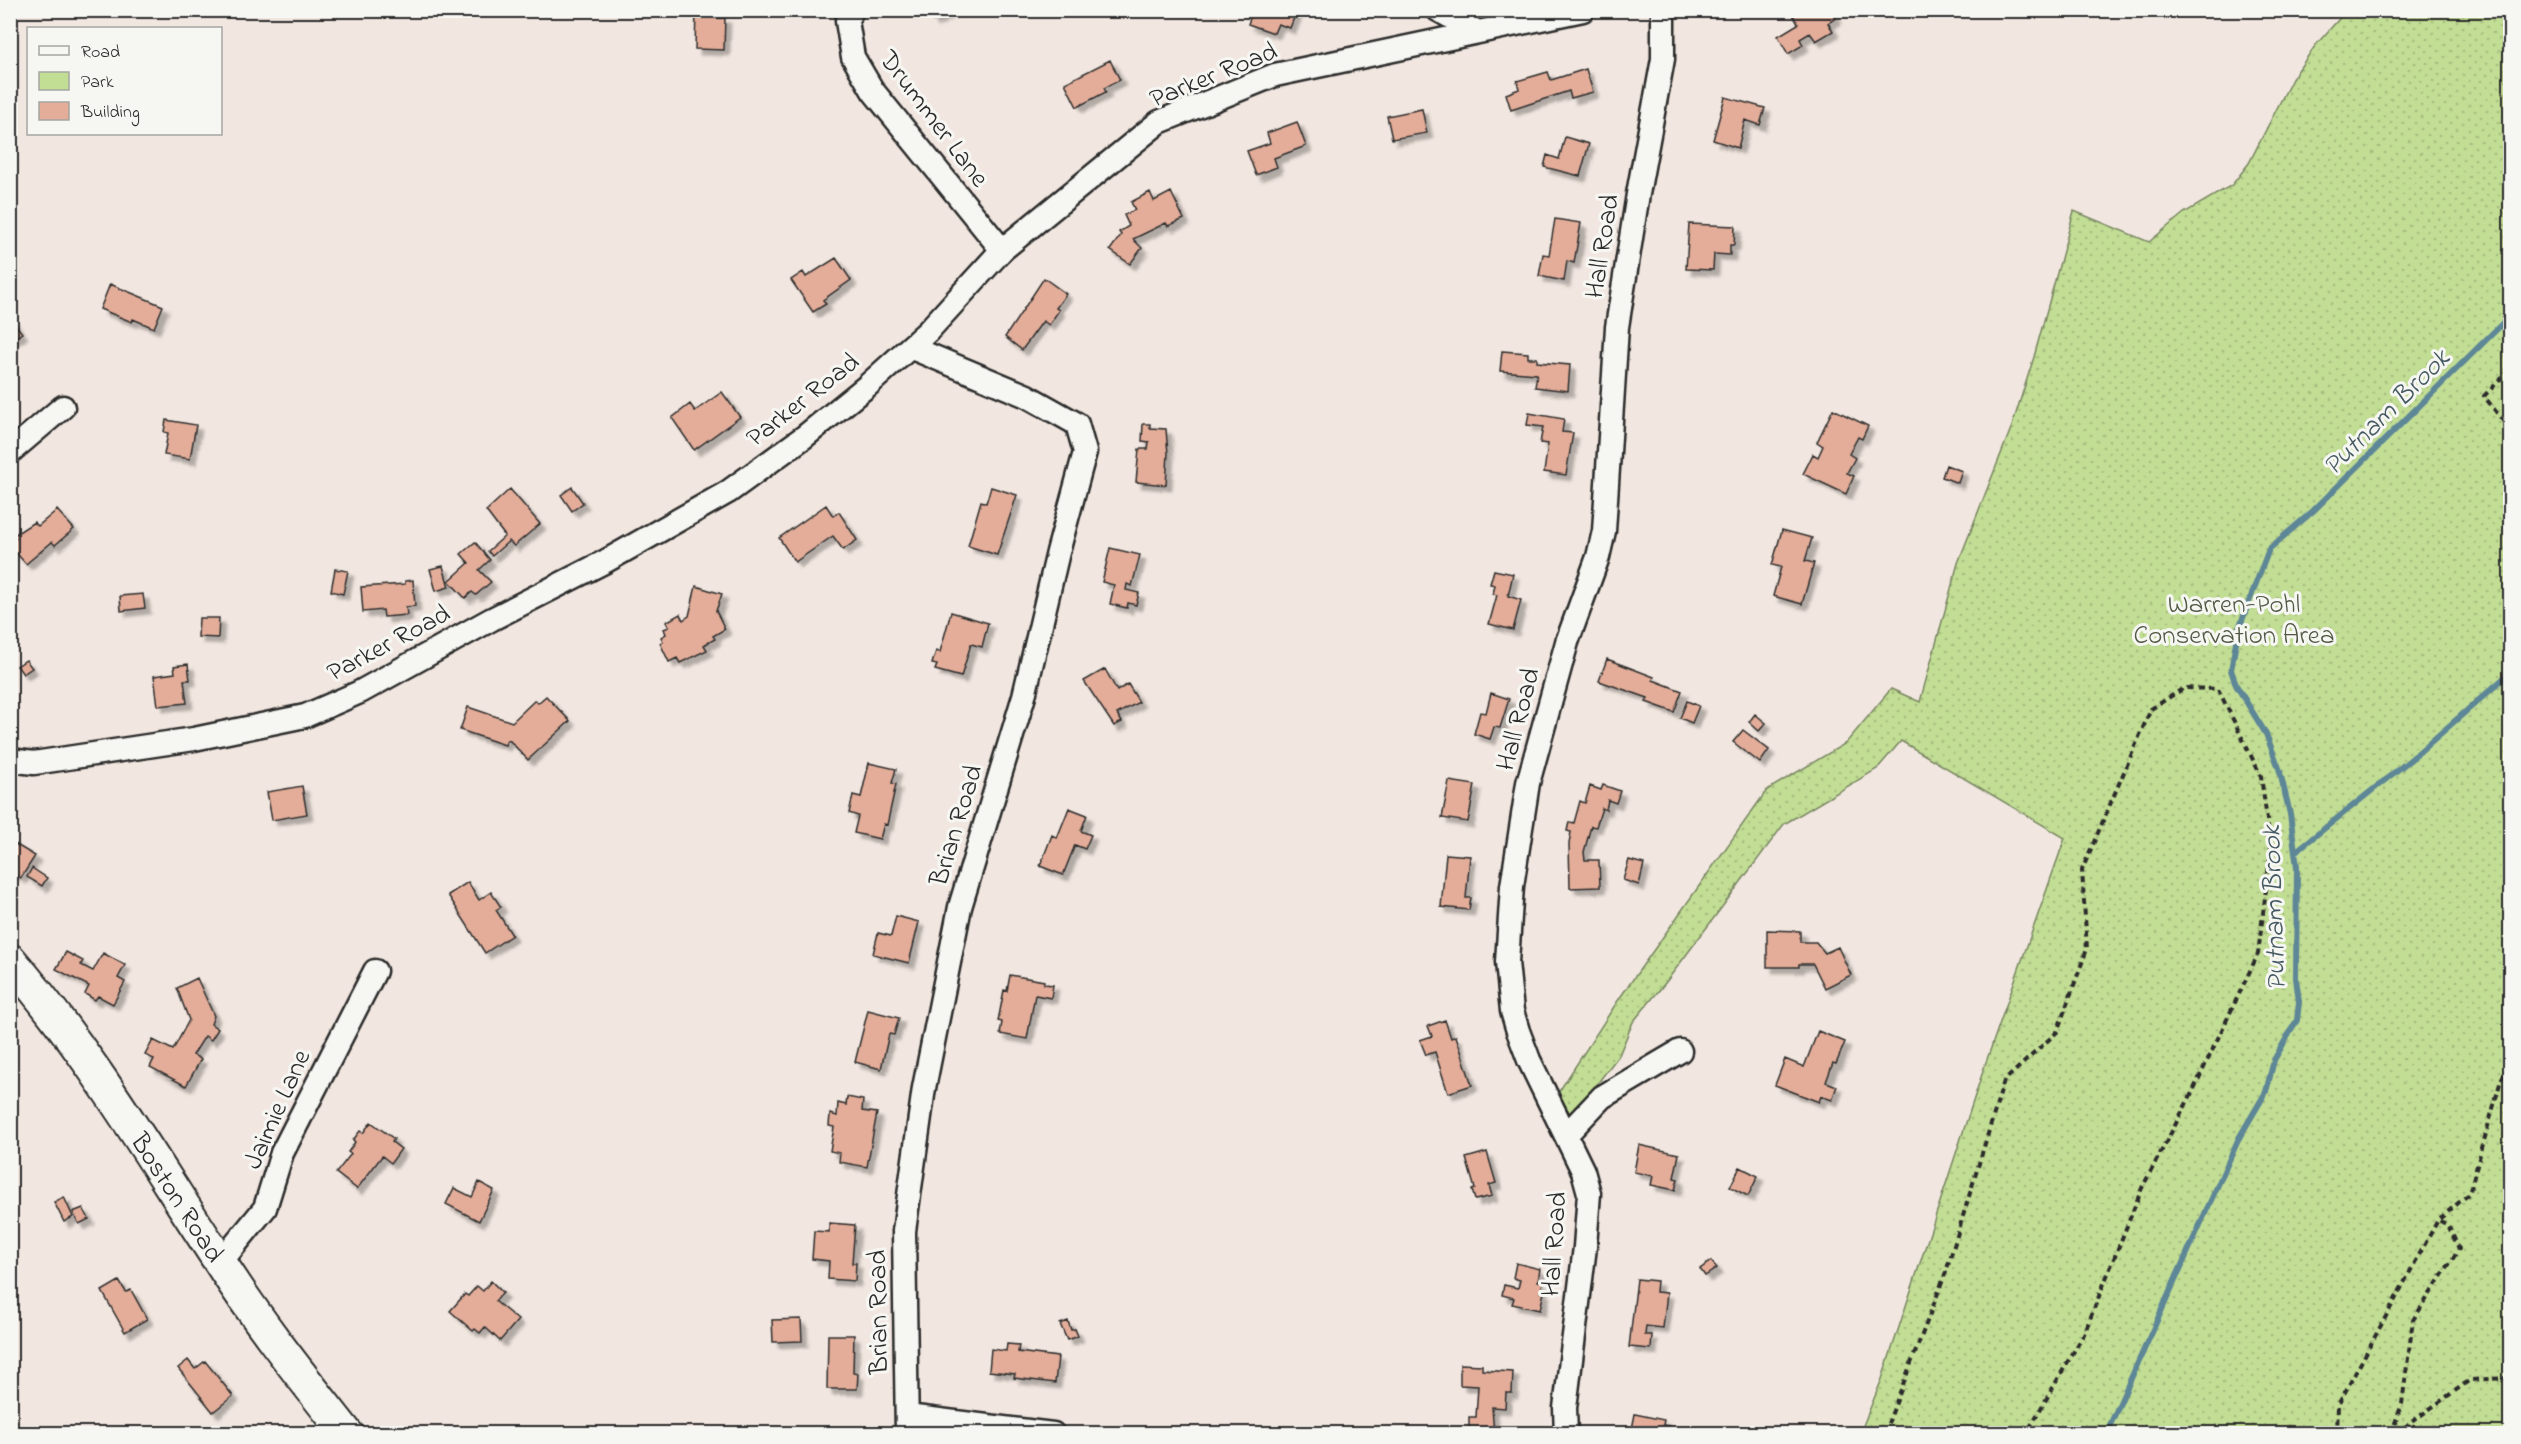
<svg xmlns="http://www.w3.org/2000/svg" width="2521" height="1444" font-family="'Indie Flower',sans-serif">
	<defs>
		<pattern id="green-dots" width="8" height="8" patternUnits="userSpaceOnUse" patternTransform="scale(1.5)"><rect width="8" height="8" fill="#c2dd94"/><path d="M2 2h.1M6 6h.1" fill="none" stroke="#a7be80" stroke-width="1.8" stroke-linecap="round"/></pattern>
		<filter id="shadow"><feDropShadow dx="5.5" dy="5.5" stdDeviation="1.5" flood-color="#0004"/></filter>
	</defs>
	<rect width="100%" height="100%" fill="#f2e7e0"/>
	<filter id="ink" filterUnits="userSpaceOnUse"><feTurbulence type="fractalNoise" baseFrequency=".0167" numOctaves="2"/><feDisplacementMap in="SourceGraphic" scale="12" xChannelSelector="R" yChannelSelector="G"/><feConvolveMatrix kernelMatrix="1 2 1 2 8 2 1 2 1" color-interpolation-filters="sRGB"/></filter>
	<g filter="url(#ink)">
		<!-- green -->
		<path fill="url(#green-dots)" stroke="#768460" stroke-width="1.5" d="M2346,11H2510V1433H1860L1882,1379L1985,1065L2065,838L1901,741L1877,769L1784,824L1666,982L1633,1022L1619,1055L1572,1117L1558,1093L1619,999L1767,790L1846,743L1891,689L1920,702L1958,563L2012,426L2034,357L2074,211L2149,242L2184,213L2232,185L2249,163L2292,79L2315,46Z"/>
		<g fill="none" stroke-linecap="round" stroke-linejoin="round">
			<!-- stream -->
			<path stroke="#5d8697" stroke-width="6" d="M2295,852L2410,760L2510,673
				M2106,1434L2239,1138L2266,1092L2274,1060L2297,1020L2299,1002L2296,978L2297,867L2290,814L2279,768L2266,734L2236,685L2231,670L2238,631L2269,549L2313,511L2510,316"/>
		</g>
		<!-- building -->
		<path fill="#e3ad99" stroke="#2b2b2b" stroke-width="1.5" filter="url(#shadow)" d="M696,10H718V18H725L724,50L695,49Z
			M928,10H952L933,21Z
			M1253,10L1266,11L1297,10L1290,28L1278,24L1274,33L1248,24Z
			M1797,10H1832L1836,18L1828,23L1833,31L1816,41L1810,33L1800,39L1803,45L1788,54L1778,36L1798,24L1792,13Z
			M1110,60L1120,80L1104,88L1106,92L1077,107L1065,83Z
			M1586,69L1593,92L1571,98L1569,91L1511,110L1506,94L1519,89L1517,81L1548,72L1551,80Z
			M1725,97L1765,108L1760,125L1745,120L1738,148L1713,140Z
			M1422,109L1427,133L1392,139L1387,116Z
			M1297,122L1306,146L1274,158L1277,167L1256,175L1247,151L1270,143L1267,133Z
			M1565,137L1589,144L1580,176L1544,167L1547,155L1559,159Z
			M1150,192L1154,201L1171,192L1184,219L1168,226L1166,223L1133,239L1142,248L1130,264L1110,250L1121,235L1119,232L1129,226L1124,215L1135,210L1131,202Z
			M1555,219L1581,223L1574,263L1567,261L1564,281L1539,276L1543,254L1549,255Z
			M1689,224L1735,226L1734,245H1730V255L1714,254L1713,270L1686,269Z
			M836,258L851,280L823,300L826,304L813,312L791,280L803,272L806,277Z
			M1044,278L1066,294L1056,308L1059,310L1049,325L1043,321L1022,350L1005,337Z
			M110,284L163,306L154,328L133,319L132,322L100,309Z
			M10,317L22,333L10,341Z
			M1502,351L1528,353V358H1537V362L1570,365L1568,391L1535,387L1537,374L1500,371Z
			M722,392L740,417L694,450L672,418L690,404L695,411Z
			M1833,409L1868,426L1862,439L1858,437L1849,454L1855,458L1847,473L1854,476L1846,494L1803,474L1813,454L1818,457L1823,446L1817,442Z
			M1529,413L1564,419L1562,432L1573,433L1566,475L1544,472L1548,444L1540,443L1543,427L1527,425Z
			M166,420L196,425L190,459L164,455L168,433L164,432Z
			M1143,424H1150V428L1166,429L1168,454L1166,485L1136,482L1139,449H1148L1149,442L1142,441Z
			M1946,465L1962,471L1958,483L1942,477Z
			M572,487L583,503L572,511L561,495Z
			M991,487L1017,495L997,555L968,546L981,501L986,503Z
			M510,489L540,524L514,546L509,541L492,556L488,551L505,536L486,511Z
			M826,505L833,516L839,512L857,540L843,550L833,536L795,562L779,538Z
			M57,510L74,529L55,545L52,542L26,564L10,546L16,538L14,535L34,522L38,526Z
			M1782,530L1812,538L1805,561L1814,563L1802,604L1773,596L1781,567L1772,565Z
			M475,542L490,560L479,570L491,582L476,595L472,592L465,598L449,581L469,563L461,554Z
			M1110,548L1140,555L1132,586L1127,584L1126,590L1139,593L1136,605L1128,603L1127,608L1110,604L1114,585L1102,582Z
			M443,566L449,587L436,591L430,569Z
			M335,569L348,571L343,594L331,591Z
			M1494,570L1513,574L1508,596L1521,600L1513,630L1489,624L1497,595L1493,594L1495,585L1490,584Z
			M413,580L415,606L406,607L407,615L384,617L383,610L363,612L361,587L405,584V581Z
			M696,586L722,594L716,611L725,629L713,636L715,639L704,645L707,650L680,663L677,658L669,662L660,643L663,641L661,637L666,634L664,629L669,627L666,622L680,614L683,620L689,616Z
			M143,594L145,608L121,611L120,596Z
			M951,612L988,623L982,647L971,644L961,677L935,670L937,665L932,664L936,651L940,652Z
			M199,618H219L218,638L198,637Z
			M1607,659L1654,677L1653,680L1682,691L1674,712L1646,702L1648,698L1599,681Z
			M26,660L32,668L23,674L17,666Z
			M188,664L190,680H184L187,703L158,706L154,676L175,673L174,666Z
			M1105,669L1117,691L1128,684L1139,702L1117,714L1122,722L1114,726L1084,681Z
			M1491,693L1509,699L1500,728L1494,727L1490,739L1474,734L1480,712L1486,713Z
			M546,696L570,721L528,760L510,741L507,740L505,745L460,730L468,707L512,722L535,700L538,703Z
			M1687,701L1699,706L1692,723L1680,718Z
			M1755,714L1766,723L1759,731L1749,722Z
			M1743,730L1769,750L1760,763L1733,742Z
			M869,763L896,769L892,783L896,784L887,825L884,824L880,839L854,833L858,816L849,813L853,795L861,797Z
			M1449,781L1475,785L1468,822L1442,818Z
			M1603,785L1620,791L1616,803L1608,800L1606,810L1602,808L1596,827L1591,826L1584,852L1585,860H1599L1600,887L1570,888L1569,844L1571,832L1567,831L1569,822L1574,823L1580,801L1585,803L1590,786L1601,790Z
			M302,786L307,814L272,820L267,792Z
			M1069,808L1087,815L1081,831L1091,835L1085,849L1075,845L1063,875L1040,866L1052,835L1057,838Z
			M10,841L35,856L21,878L10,872Z
			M1446,854L1470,856L1466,898H1471L1469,910L1441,907Z
			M1629,860L1644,864L1639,885L1623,880Z
			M32,868L47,878L42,886L27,877Z
			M468,882L479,900L491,892L501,907L496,910L512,935L485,953L448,895Z
			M896,916L919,922L909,963L873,954L878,933L891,936Z
			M1767,930L1800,931V942H1816L1825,953L1838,947L1851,975L1825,988L1813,964H1799V967H1767Z
			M66,952L83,961L81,965L93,971L103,953L125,965L118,978L125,982L113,1004L98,996L95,1000L85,994L89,986L56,969Z
			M1010,975L1044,981V984L1053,985L1051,998L1035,995L1027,1039L1000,1034L1002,1022L998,1021L1004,990L1007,991Z
			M197,978L214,1016L211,1024L218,1029L211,1040L205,1036L193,1055L201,1059L186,1086L150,1067L154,1059L145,1055L153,1040L173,1050L189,1020L177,988Z
			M868,1010L899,1018L894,1035L889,1034L881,1069L855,1062Z
			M1445,1020L1451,1038L1456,1036L1472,1085L1448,1093L1435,1052L1426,1055L1420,1040L1432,1036L1428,1026Z
			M1818,1031L1845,1042L1836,1064L1833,1063L1826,1082L1837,1086L1832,1100L1821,1096L1819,1102L1775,1085L1785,1059L1804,1067Z
			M847,1097L863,1100L862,1111L877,1113L867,1167L839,1162L840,1153L830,1151L834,1127L829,1126L830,1114L837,1116L838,1103L846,1105Z
			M371,1122L394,1139L392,1142L401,1149L391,1163L382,1156L357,1189L336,1173L351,1154L348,1152L355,1142L353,1140L360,1131L363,1133Z
			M1639,1145L1679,1154L1674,1178L1678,1179L1675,1190L1651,1185L1653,1176L1634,1172Z
			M1487,1152L1496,1183L1489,1185L1492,1196L1475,1200L1472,1190L1475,1189L1466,1158Z
			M1740,1167L1758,1176L1748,1196L1730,1187Z
			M479,1182L494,1190L479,1221L446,1204L454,1188L472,1197Z
			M64,1197L73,1217L64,1222L54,1202Z
			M83,1208L89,1219L79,1224L73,1212Z
			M829,1223L855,1225L852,1263H856L855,1281L828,1279L829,1261L812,1259L814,1231L829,1232Z
			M1711,1261L1717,1268L1705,1276L1700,1269Z
			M1516,1263L1540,1269L1538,1281L1543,1282L1541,1292H1544L1540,1310L1512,1304L1514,1298L1502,1295L1504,1285L1518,1288L1520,1280L1513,1278Z
			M1637,1279L1657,1281L1656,1292L1667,1293L1663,1328L1646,1326L1645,1335H1652L1651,1349L1629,1347Z
			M119,1281L126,1292L131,1290L147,1319L125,1332L102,1291Z
			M491,1281L503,1293L495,1301L518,1320L500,1341L485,1327L480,1333L475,1329L473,1331L450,1311L465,1294L468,1296L477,1286L483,1291Z
			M801,1319L802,1341L773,1342L772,1320Z
			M1068,1321L1071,1330L1075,1329L1078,1336L1067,1340L1060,1324Z
			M828,1335H854L853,1373L858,1374L857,1389H827Z
			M1007,1344L1019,1345L1018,1352L1058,1357L1055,1383L1014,1378L1015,1374L989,1371L991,1349L1006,1351Z
			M188,1360L195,1369L205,1361L233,1396L213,1412L178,1368Z
			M1460,1364L1482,1365V1370L1513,1372L1512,1393H1506L1505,1408L1492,1407L1494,1434H1469V1417H1476L1478,1386L1460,1385Z
			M1635,1414L1664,1420L1663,1425L1686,1430L1685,1434H1631Z"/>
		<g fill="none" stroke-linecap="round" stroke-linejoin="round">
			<defs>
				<path id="minor" d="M852,10L847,21L853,57L873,91L1002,250
					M1438,10L1478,32
					M10,452L63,407
					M10,760L34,763L194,739L305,716L360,692L492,619L606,561L728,492L804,437L867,386L928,331L1002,250L1159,122L1275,75L1583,10
					M1566,1135L1602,1097L1680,1051
					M220,1263L265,1208L282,1153L375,971
					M907,1416L1053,1434
					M907,1434L904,1231L924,1088L960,907L1024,696L1058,552L1085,452L1077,424L1027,396L910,347
					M1566,1434L1565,1408L1585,1247L1589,1193L1583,1171L1529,1060L1518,1031L1512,1011L1507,962L1512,886L1528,783L1567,642L1598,557L1604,531L1617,327L1638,194L1663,59V10"/>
				<path id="secondary" d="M10,960C91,1054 152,1159 220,1262C258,1322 303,1378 347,1434"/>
			</defs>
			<!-- minor casing -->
			<use href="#minor" stroke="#2b2b2b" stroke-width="27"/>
			<!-- secondary casing -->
			<use href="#secondary" stroke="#2b2b2b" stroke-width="36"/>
			<!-- path -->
			<path stroke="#2b2b2b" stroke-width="4" stroke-dasharray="6 4.5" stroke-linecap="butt" d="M2510,370L2484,396L2510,430
				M1884,1434L1946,1272L2004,1081L2057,1032L2087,949L2082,870L2151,709L2184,688L2218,689L2261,776L2271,849L2258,954L2192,1093L2142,1188L2084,1334L2026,1434
				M2337,1434L2338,1405L2438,1220L2469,1194L2501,1080L2510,1064
				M2391,1434L2402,1404L2413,1320L2459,1249L2448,1225L2438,1220
				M2395,1434L2470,1380L2510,1378"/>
			<!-- minor -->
			<use href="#minor" stroke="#f6f6f2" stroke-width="22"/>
			<!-- secondary -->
			<use href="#secondary" stroke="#f6f6f2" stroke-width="32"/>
		</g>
	</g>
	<g text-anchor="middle" stroke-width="6" stroke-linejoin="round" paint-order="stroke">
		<!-- street labels -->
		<g font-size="27" fill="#2b2b2b" stroke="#f6f6f2">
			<text transform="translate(1213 74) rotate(-22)" y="9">Parker Road</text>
			<text transform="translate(935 118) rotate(53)" y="9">Drummer Lane</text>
			<text transform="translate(1601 246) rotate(-81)" y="9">Hall Road</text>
			<text transform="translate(802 399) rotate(-38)" y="9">Parker Road</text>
			<text transform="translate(388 642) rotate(-28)" y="9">Parker Road</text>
			<text transform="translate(1517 719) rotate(-75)" y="9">Hall Road</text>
			<text transform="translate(955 825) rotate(-73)" y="9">Brian Road</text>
			<text transform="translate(276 1109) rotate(-66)" y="9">Jaimie Lane</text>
			<text transform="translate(178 1197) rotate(57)" y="9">Boston Road</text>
			<text transform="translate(1553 1244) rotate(-86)" y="9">Hall Road</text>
			<text transform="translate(877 1312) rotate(-91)" y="9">Brian Road</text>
		</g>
		<!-- park labels -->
		<g font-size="27" fill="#515845" stroke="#f6f6f2">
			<text x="2234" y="612">Warren-Pohl<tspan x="2234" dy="31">Conservation Area</tspan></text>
		</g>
		<!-- water labels -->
		<g font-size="28" font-style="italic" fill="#445961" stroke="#f6f6f2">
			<text transform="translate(2385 411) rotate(-45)" y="10">Putnam Brook</text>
			<text transform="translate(2272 908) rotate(-92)" y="10">Putnam Brook</text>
		</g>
	</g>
	<!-- margin -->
	<rect width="2521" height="1444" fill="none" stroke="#f6f6f2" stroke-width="36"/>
	<rect x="18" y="18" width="2485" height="1408" fill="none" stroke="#2b2b2b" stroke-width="2" filter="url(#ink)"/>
	<!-- legend -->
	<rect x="27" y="27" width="195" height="108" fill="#f6f6f2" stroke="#a5a5a2" stroke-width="1.5"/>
	<rect x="39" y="46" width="30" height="9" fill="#f6f6f2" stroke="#a5a5a2" stroke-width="1.5"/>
	<text x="81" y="57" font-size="18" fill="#2b2b2b">Road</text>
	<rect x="39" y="72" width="30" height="18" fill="#c2dd94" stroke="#a5a5a2" stroke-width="1.5"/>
	<text x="81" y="87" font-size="18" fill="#2b2b2b">Park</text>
	<rect x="39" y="102" width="30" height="18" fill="#e3ad99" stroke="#a5a5a2" stroke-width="1.5"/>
	<text x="81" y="117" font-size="18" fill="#2b2b2b">Building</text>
</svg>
